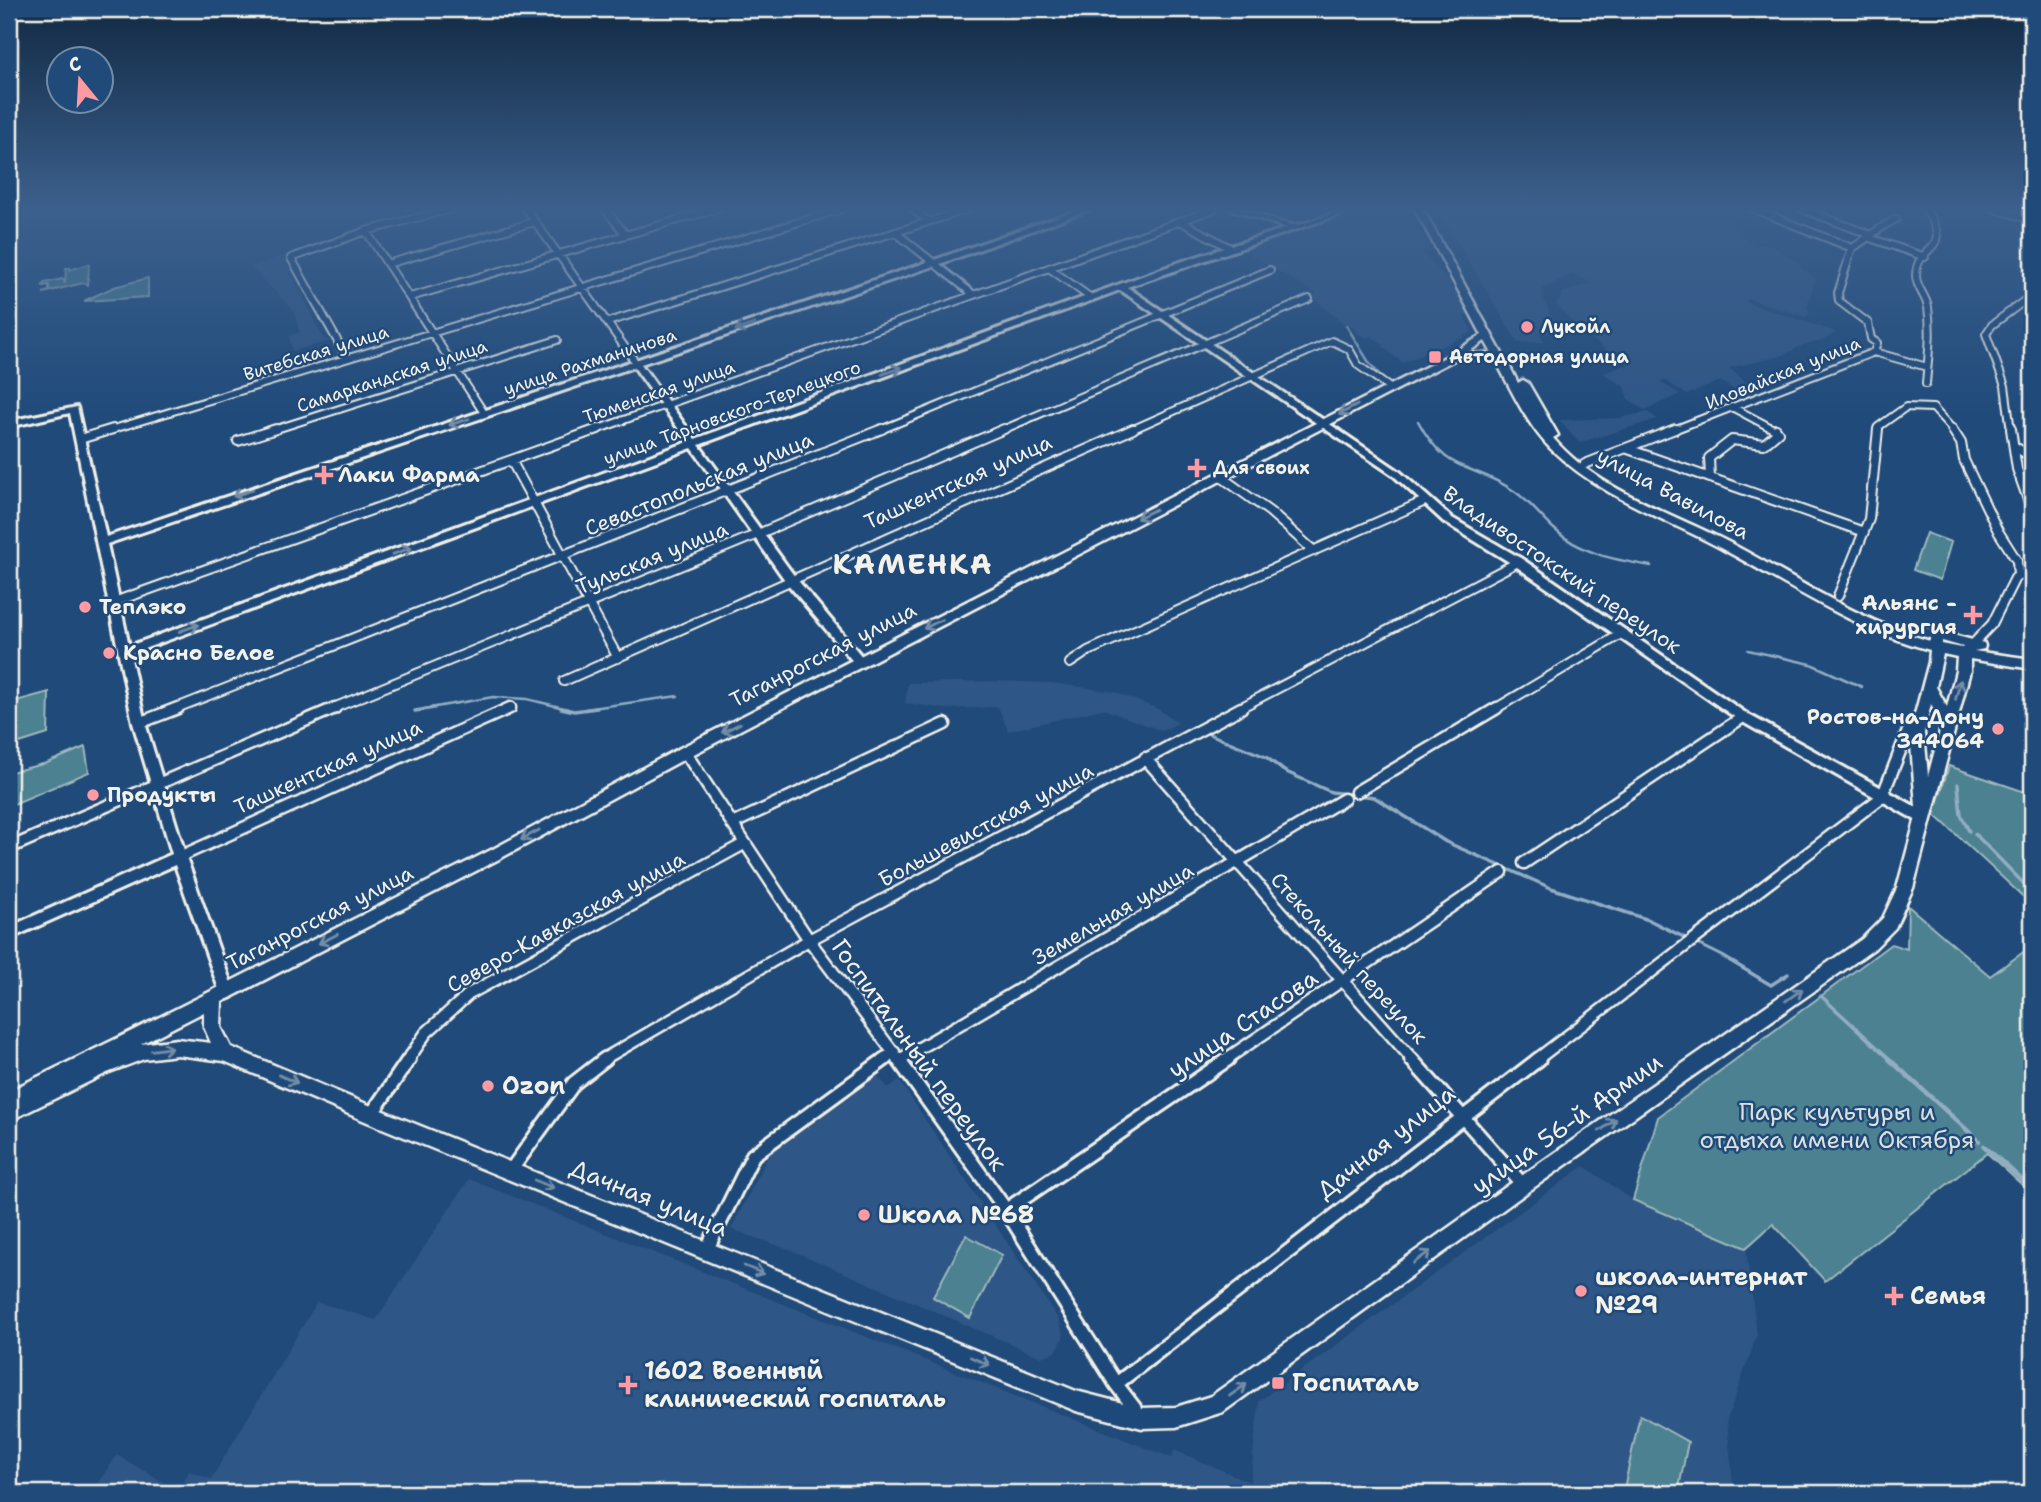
<svg xmlns="http://www.w3.org/2000/svg" width="2041" height="1502" font-family="'Shantell Sans',sans-serif">
	<rect width="100%" height="100%" fill="#1f4a7a"/>
	<filter id="ink" filterUnits="userSpaceOnUse"><feTurbulence type="fractalNoise" baseFrequency=".0143" numOctaves="2"/><feDisplacementMap in="SourceGraphic" scale="14" xChannelSelector="R" yChannelSelector="G"/><feConvolveMatrix kernelMatrix="1 2 1 2 8 2 1 2 1" color-interpolation-filters="sRGB"/></filter>
	<g filter="url(#ink)">
		<!-- built -->
		<path fill="#2e5686" d="M1246,209H1331L1289,223L1277,221Z
			M1368,209H1405L1430,250L1422,252L1449,281L1469,315L1464,316L1472,333L1403,363L1382,346L1384,345L1371,336L1367,338L1357,333L1354,327L1341,321L1313,298L1315,293L1240,249Z
			M1437,209H1716L1754,246L1768,244L1803,265L1799,267L1816,278L1807,306L1810,313L1806,317L1749,299L1745,302L1836,332L1824,340L1805,344L1781,356L1729,368L1755,389L1742,395L1720,381L1687,395L1665,380L1660,382L1680,394L1645,410L1628,399L1624,387L1603,373L1629,364L1607,351L1573,323L1556,304L1564,292L1591,283L1573,274L1545,287L1542,291L1544,300L1552,318L1567,333L1540,334L1544,342L1518,343Z
			M284,255L290,259L287,264L323,338L330,341L292,351L289,336L300,332L293,310L251,267Z
			M1647,412L1658,419L1579,443L1559,420L1618,418Z
			M997,681L1053,683L1115,692L1158,709L1178,723L1162,731L1103,709L1008,731L998,707L946,709L905,703L908,683Z
			M875,1072L888,1088L899,1080L1059,1320L1064,1336L1056,1352L1041,1357L795,1252L731,1229L771,1151Z
			M1584,1166L1633,1200L1746,1248L1757,1335L1727,1420L1734,1493H91L117,1455L179,1491L189,1471L211,1479L317,1302L376,1320L469,1179L1154,1451L1172,1458L1174,1450L1250,1482L1259,1401Z"/>
		<!-- green -->
		<path fill="#4b8190" stroke="#a0b9bc" stroke-width="2" d="M89,264L88,285L83,283L43,293L49,291V285L43,286L44,283L63,279L65,284L66,268H70V270Z
			M148,278V297L84,301L114,287Z
			M1926,533L1951,542L1940,580L1913,570Z
			M49,692L48,734L13,745L16,701Z
			M85,747L89,772L9,806L11,772L47,763Z
			M1949,766L2025,792L2027,837L2032,839V905L1934,814Z
			M1908,906L1990,976L2032,946V1194L1987,1153L1825,1281L1773,1224L1746,1248L1633,1200L1658,1117L1891,944L1907,949Z
			M966,1235L1002,1255L970,1318L933,1297Z
			M1640,1415L1688,1442L1678,1493H1623Z"/>
		<g fill="none" stroke-linecap="round" stroke-linejoin="round">
			<!-- stream-far2 -->
			<path stroke="#93adc3" stroke-width="2.5" d="M1346,325L1370,364L1381,376
				M1418,421C1448,477 1470,461 1514,491C1529,501 1540,516 1553,528C1580,554 1616,560 1651,566
				M1748,650L1811,664L1862,687
				M424,709L493,697L527,699L568,709
				M585,709L678,696"/>
			<!-- stream-far1 -->
			<path stroke="#93adc3" stroke-width="3.5" d="M561,708L574,711L597,708
				M415,711L434,708
				M1209,734L1266,757L1284,771L1331,792L1374,797L1446,842L1551,888L1649,920L1722,956L1771,985L1788,974
				M1958,784L1961,815L1969,831
				M1975,834L2032,892
				M1821,996L1891,1060"/>
			<!-- stream -->
			<path stroke="#93adc3" stroke-width="4.5" d="M1889,1059L1979,1141
				M1984,1146L2032,1189"/>
			<defs>
				<path id="street-far3" d="M526,209L636,363
					M605,209L626,235
					M912,209L928,221
					M1802,209L1871,235
					M1925,209C1956,254 1916,242 1916,276C1916,287 1926,296 1928,307C1932,335 1928,357 1926,384
					M1995,209L2032,220
					M1180,221L1230,248
					M366,231L484,413
					M895,232L974,295
					M1870,238L1925,257
					M1852,248C1868,239 1879,227 1896,219
					M387,264L534,222
					M1049,268L1091,298
					M410,297L716,209
					M608,322L969,209
					M1874,352L1927,367
					M347,358L291,258L366,231L451,209
					M1732,407L1777,431
					M107,431L842,209
					M270,431L557,340
					M593,431L1214,209
					M878,431L1270,270
					M1000,431L1309,299
					M1129,431L1332,341L1349,349L1358,365L1390,388
					M1671,431L1874,352L1877,343L1871,339L1868,323L1839,301L1838,293L1852,248L1754,209
					M1878,431V427L1906,407L1933,408L1954,431
					M2011,431L2005,386L1986,334L1992,325L2032,295"/>
				<path id="street-far2" d="M1952,429L1961,443L1964,460L1998,531L2017,561L2018,575
					M2011,429L2017,469L2032,511
					M80,439L113,429
					M238,441L276,429
					M2015,447L2032,457
					M1628,449L1864,532
					M511,460L618,658
					M1585,464L1675,429
					M1220,476L1270,512L1314,551
					M1710,478L1709,458L1732,440L1764,444L1778,432L1776,429
					M1838,596L1869,519L1878,429
					M114,602L598,429
					M1972,645L1992,624L2015,578L2032,571
					M1070,663L1088,651L1425,501
					M564,681L1133,429
					M174,709L882,429
					M331,709L758,534L1004,429
					M506,709L511,707
					M1238,709L1518,562
					M1495,709L1621,634"/>
				<path id="street-far1" d="M139,723L178,708
					M685,752L809,940L899,1060
					M1145,758L1413,1060
					M1356,792L1497,708
					M732,824L945,724
					M9,848L335,708
					M179,857L510,708
					M1524,863L1743,717
					M1692,941L1882,797L1910,726L1920,716
					M408,1060L426,1033L469,994L744,844
					M602,1060L809,940L1241,708
					M882,1060L894,1052
					M899,1060L1344,799
					M1225,1060L1502,872
					M1536,1060L1689,943"/>
				<path id="street" d="M898,1059L1006,1210L1116,1384L1139,1414
					M1411,1059L1523,1185
					M371,1115L409,1059
					M511,1170L574,1083L605,1059
					M1006,1210L1228,1059
					M706,1251L753,1155L885,1059
					M1116,1384L1539,1059"/>
				<path id="secondary" d="M1080,209H1091L937,265L641,364L695,439L1183,261L1287,228L1231,209C1252,209 1282,226 1296,225C1317,222 1334,209 1356,209L1127,287L1399,471L1452,518L1522,559L1747,714L1929,814L1930,818L1929,822L1924,823L1919,822L1739,720L1514,565L1444,522L1393,475L1120,290L699,445L795,577L864,659L866,662L864,665H856L787,583L692,448L130,654L145,723L186,857L234,992L232,997L227,999L222,997L220,992L175,865L9,939V927L172,854L133,723L70,413L9,427V421L77,407L106,537L931,261ZM634,367L688,442L129,646L107,544Z"/>
				<path id="primary" d="M1415,209H1423L1505,359L1511,363L1509,365L1518,383L1523,380L1528,383L1558,435L1553,438C1598,491 1673,513 1732,544C1796,578 1859,621 1930,641V638L1902,631L1901,628L1907,623L1984,643L1985,646L1984,649L1974,651L2032,659V669L1970,659V671L1913,888L1895,928L1874,949L1529,1191L1223,1412L1176,1427L1142,1428L1076,1411L365,1121L224,1061L177,1055L144,1059L107,1073L9,1121V1091L128,1033L493,849L680,748L1449,355L1482,335ZM1485,341L1493,355L1485,353L1465,354ZM1456,359H1484L1497,363C1513,393 1527,425 1551,449C1600,497 1665,518 1724,550C1791,586 1855,630 1930,650L1929,662L1910,733L1916,806L1918,810L1897,888L1883,918L1862,939L1517,1179L1211,1396L1176,1407L1142,1408L1076,1391L376,1108L231,1047L221,1027L222,1002L503,857L690,756ZM1942,641L1963,647L1962,648L1942,644ZM1943,654L1957,657L1956,671L1947,707L1936,687ZM1931,704L1942,724L1928,776L1924,733ZM204,1012V1027L211,1043L177,1039L141,1044Z"/>
			</defs>
			<!-- street-far3 casing -->
			<use href="#street-far3" stroke="#f4f1e8" stroke-width="10"/>
			<!-- street-far2 casing -->
			<use href="#street-far2" stroke="#f4f1e8" stroke-width="12"/>
			<!-- street-far1 casing -->
			<use href="#street-far1" stroke="#f4f1e8" stroke-width="15"/>
			<!-- street casing -->
			<use href="#street" stroke="#f4f1e8" stroke-width="18"/>
			<!-- secondary casing -->
			<use href="#secondary" stroke="#f4f1e8" stroke-width="6"/>
			<!-- primary casing -->
			<use href="#primary" stroke="#f4f1e8" stroke-width="5"/>
			<!-- street-far3 -->
			<use href="#street-far3" stroke="#1f4a7a" stroke-width="6"/>
			<!-- street-far2 -->
			<use href="#street-far2" stroke="#1f4a7a" stroke-width="8"/>
			<!-- street-far1 -->
			<use href="#street-far1" stroke="#1f4a7a" stroke-width="10"/>
			<!-- street -->
			<use href="#street" stroke="#1f4a7a" stroke-width="12"/>
			<!-- secondary -->
			<use href="#secondary" fill="#1f4a7a" fill-rule="evenodd"/>
			<!-- primary -->
			<use href="#primary" fill="#1f4a7a" fill-rule="evenodd"/>
		</g>
		<!-- one-way arrows -->
		<defs><path id="oneway-shaft" d="M-6 0H5M1.5-3L5.5 0L1.5 3" fill="none" stroke-width="1.6" stroke-linecap="round" stroke-linejoin="round" transform="scale(1.75)"/></defs>
		<g stroke="#748da6">
			<use href="#oneway-shaft" transform="translate(745 327) rotate(161)"/>
			<use href="#oneway-shaft" transform="translate(892 371) rotate(-19)"/>
			<use href="#oneway-shaft" transform="translate(1348 410) rotate(152)"/>
			<use href="#oneway-shaft" transform="translate(459 422) rotate(162)"/>
			<use href="#oneway-shaft" transform="translate(243 493) rotate(161)"/>
			<use href="#oneway-shaft" transform="translate(1146 514) rotate(153)"/>
			<use href="#oneway-shaft" transform="translate(402 551) rotate(-20)"/>
			<use href="#oneway-shaft" transform="translate(933 624) rotate(153)"/>
			<use href="#oneway-shaft" transform="translate(189 628) rotate(-20)"/>
			<use href="#oneway-shaft" transform="translate(1958 690) rotate(-75)"/>
			<use href="#oneway-shaft" transform="translate(731 728) rotate(153)"/>
			<use href="#oneway-shaft" transform="translate(530 835) rotate(152)"/>
			<use href="#oneway-shaft" transform="translate(328 939) rotate(153)"/>
			<use href="#oneway-shaft" transform="translate(1794 995) rotate(-35)"/>
			<use href="#oneway-shaft" transform="translate(162 1049) rotate(-8)"/>
			<use href="#oneway-shaft" transform="translate(288 1079) rotate(23)"/>
			<use href="#oneway-shaft" transform="translate(1608 1125) rotate(-35)"/>
			<use href="#oneway-shaft" transform="translate(544 1184) rotate(22)"/>
			<use href="#oneway-shaft" transform="translate(1422 1257) rotate(-36)"/>
			<use href="#oneway-shaft" transform="translate(754 1270) rotate(22)"/>
			<use href="#oneway-shaft" transform="translate(980 1361) rotate(22)"/>
			<use href="#oneway-shaft" transform="translate(1238 1390) rotate(-35)"/>
		</g>
	</g>
	<!-- sky -->
	<linearGradient id="sky" x2="0" y2="1"><stop stop-color="#112943"/><stop offset="0.5" stop-color="#3c608d"/><stop offset="1" stop-color="#3c608d" stop-opacity="0"/></linearGradient>
	<rect width="2041" height="419" fill="url(#sky)"/>
	<!-- markers -->
	<g fill="#ff9aa2" stroke="#1f4a7a" stroke-width="2.5">
		<circle cx="1527" cy="327" r="7"/>
		<rect x="1428" y="350" width="14" height="14" rx="3.5"/>
		<path d="M1193.5 457.5h7v7h7v7h-7v7h-7v-7h-7v-7h7z"/>
		<path d="M320.5 464.5h7v7h7v7h-7v7h-7v-7h-7v-7h7z"/>
		<circle cx="85" cy="607" r="7"/>
		<path d="M1969.5 604.5h7v7h7v7h-7v7h-7v-7h-7v-7h7z"/>
		<circle cx="109" cy="653" r="7"/>
		<circle cx="1998" cy="729" r="7"/>
		<circle cx="93" cy="795" r="7"/>
		<circle cx="488" cy="1086" r="7"/>
		<circle cx="864" cy="1215" r="7"/>
		<circle cx="1581" cy="1291" r="7"/>
		<path d="M1890.5 1285.5h7v7h7v7h-7v7h-7v-7h-7v-7h7z"/>
		<rect x="1271" y="1376" width="14" height="14" rx="3.5"/>
		<path d="M624.5 1374.5h7v7h7v7h-7v7h-7v-7h-7v-7h7z"/>
	</g>
	<g text-anchor="middle" stroke-width="5" stroke-linejoin="round" paint-order="stroke">
		<!-- far-poi labels -->
		<g font-size="18" font-weight="bold" fill="#f4f1e8" stroke="#1f4a7a" text-anchor="start">
			<text x="1541" y="333">Лукойл</text>
			<text x="1449" y="363">Автодорная улица</text>
			<text x="1213" y="474">Для своих</text>
		</g>
		<!-- far-street labels -->
		<g font-size="18" fill="#f4f1e8" stroke="#1f4a7a">
			<text transform="translate(316 353) rotate(-17)" y="6">Витебская улица</text>
			<text transform="translate(590 362) rotate(-18)" y="6">улица Рахманинова</text>
			<text transform="translate(1783 373) rotate(-22)" y="6">Иловайская улица</text>
			<text transform="translate(392 376) rotate(-18)" y="6">Самаркандская улица</text>
			<text transform="translate(659 392) rotate(-19)" y="6">Тюменская улица</text>
			<text transform="translate(732 413) rotate(-20)" y="6">улица Тарновского-Терлецкого</text>
		</g>
		<!-- poi labels -->
		<g font-size="21" font-weight="bold" fill="#f4f1e8" stroke="#1f4a7a" text-anchor="start">
			<text x="338" y="482">Лаки Фарма</text>
			<text x="1957" y="610" text-anchor="end">Альянс -<tspan x="1957" dy="24">хирургия</tspan></text>
			<text x="99" y="614">Теплэко</text>
			<text x="123" y="660">Красно Белое</text>
			<text x="1984" y="724" text-anchor="end">Ростов-на-Дону<tspan x="1984" dy="24">344064</tspan></text>
			<text x="107" y="802">Продукты</text>
		</g>
		<!-- street labels -->
		<g font-size="21" fill="#f4f1e8" stroke="#1f4a7a">
			<text transform="translate(958 482) rotate(-24)" y="7">Ташкентская улица</text>
			<text transform="translate(699 484) rotate(-22)" y="7">Севастопольская улица</text>
			<text transform="translate(1673 494) rotate(28)" y="7">улица Вавилова</text>
			<text transform="translate(652 558) rotate(-22)" y="7">Тульская улица</text>
			<text transform="translate(1562 570) rotate(34)" y="7">Владивостокский переулок</text>
			<text transform="translate(823 655) rotate(-27)" y="7">Таганрогская улица</text>
			<text transform="translate(328 767) rotate(-24)" y="7">Ташкентская улица</text>
			<text transform="translate(986 825) rotate(-28)" y="7">Большевистская улица</text>
			<text transform="translate(1113 914) rotate(-30)" y="7">Земельная улица</text>
			<text transform="translate(320 918) rotate(-27)" y="7">Таганрогская улица</text>
			<text transform="translate(566 922) rotate(-29)" y="7">Северо-Кавказская улица</text>
			<text transform="translate(1349 958) rotate(48)" y="7">Стекольный переулок</text>
		</g>
		<!-- near-street labels -->
		<g font-size="24" fill="#f4f1e8" stroke="#1f4a7a">
			<text transform="translate(1243 1024) rotate(-34)" y="8">улица Стасова</text>
			<text transform="translate(919 1055) rotate(54)" y="8">Госпитальный переулок</text>
			<text transform="translate(1567 1124) rotate(-35)" y="8">улица 56-й Армии</text>
			<text transform="translate(1386 1142) rotate(-38)" y="8">Дачная улица</text>
			<text transform="translate(649 1198) rotate(22)" y="8">Дачная улица</text>
		</g>
		<!-- near-poi labels -->
		<g font-size="24" font-weight="bold" fill="#f4f1e8" stroke="#1f4a7a" text-anchor="start">
			<text x="502" y="1094">Ozon</text>
			<text x="878" y="1223">Школа №68</text>
			<text x="1595" y="1285">школа-интернат<tspan x="1595" dy="28">№29</tspan></text>
			<text x="1910" y="1304">Семья</text>
			<text x="644" y="1379">1602 Военный<tspan x="644" dy="28">клинический госпиталь</tspan></text>
			<text x="1292" y="1391">Госпиталь</text>
		</g>
		<!-- near-park labels -->
		<g font-size="24" fill="#dbe0db" stroke="#1f4a7a">
			<text x="1837" y="1120">Парк культуры и<tspan x="1837" dy="28">отдыха имени Октября</tspan></text>
		</g>
		<!-- district labels -->
		<g font-size="28" font-weight="bold" letter-spacing="2" fill="#f4f1e8" stroke="#1f4a7a">
			<text x="913" y="574">КАМЕНКА</text>
		</g>
	</g>
	<!-- margin -->
	<rect width="2041" height="1502" fill="none" stroke="#1f4a7a" stroke-width="35"/>
	<rect x="18" y="18" width="2006" height="1467" fill="none" stroke="#f4f1e8" stroke-width="2.5" filter="url(#ink)"/>
	<!-- north arrow -->
	<g transform="translate(80 80) rotate(342)"><circle r="33" fill="#1f4a7a" stroke="#748da6" stroke-width="2"/>
	<path d="M0-5L12 26L0 18L-12 26Z" fill="#ff9aa2"/>
	<text y="-10" font-size="19" font-weight="bold" text-anchor="middle" fill="#f4f1e8">С</text>
	</g>
</svg>
